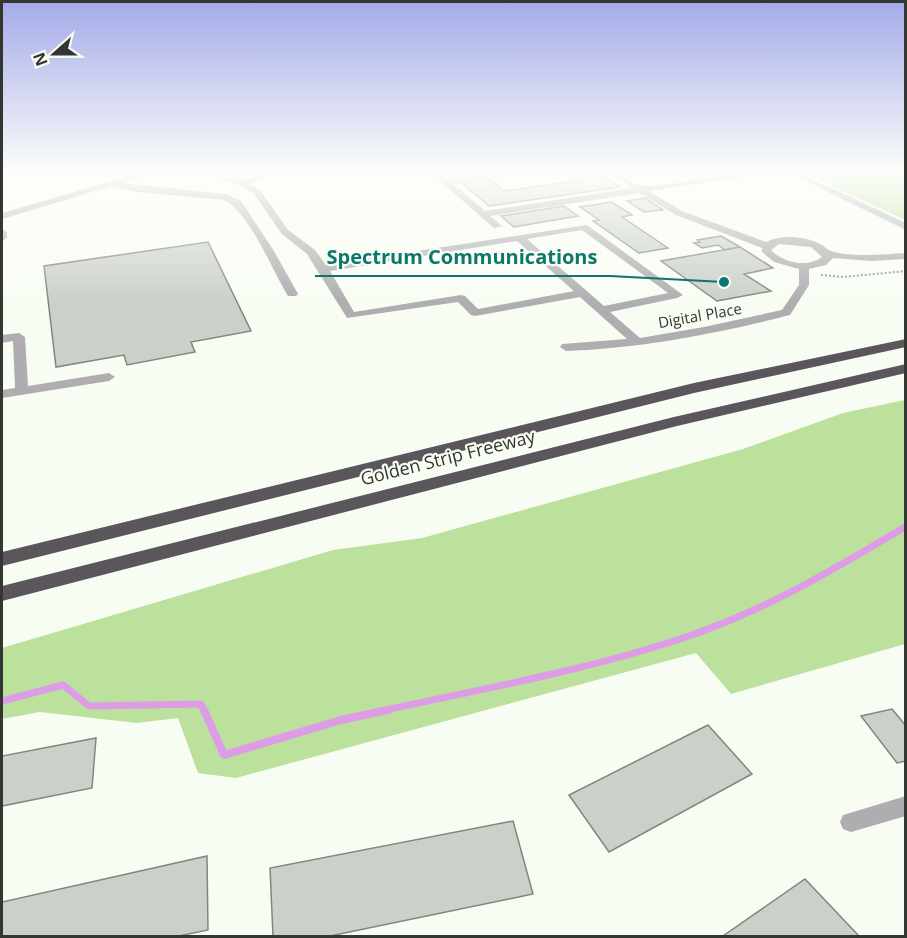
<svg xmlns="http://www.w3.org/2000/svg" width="907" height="938" font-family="'Open Sans',sans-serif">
	<rect width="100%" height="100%" fill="#f8fdf4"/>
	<!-- green -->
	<path fill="#bbe19d" d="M802,172H905V220Z
		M905,400V644L731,694L696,653L236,778L198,773L178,718L137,723L40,712L2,719V648L333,550L422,538L743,449L843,413Z"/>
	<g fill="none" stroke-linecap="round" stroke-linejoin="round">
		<!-- stream-far2 -->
		<path stroke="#de9ce7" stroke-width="5" d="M903,529L906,527"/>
		<!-- stream-far1 -->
		<path stroke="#de9ce7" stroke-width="7" d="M2,701L63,685L89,706L201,704L204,711
			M381,711C482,689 588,670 686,637C764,611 835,569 905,527"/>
		<!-- stream -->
		<path stroke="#de9ce7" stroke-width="8" d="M204,710L224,755L341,720L388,710"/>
	</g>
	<!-- building -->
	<path fill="#cbd0c8" stroke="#81867e" stroke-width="1.5" d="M565,172H596L620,187L489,206L462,183L489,179L504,191L578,181Z
		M645,198L663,210L644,212L627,201Z
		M611,202L632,215L622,217L668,248L639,253L593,221L599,220L580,207Z
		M564,206L578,216L514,227L501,216Z
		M721,236L740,247L725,250L718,245L702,248L694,243L700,242L697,240Z
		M208,242L251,331L191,342L195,352L127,365L124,355L56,367L44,266Z
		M740,247L773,268L744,274L771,291L717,301L661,261Z
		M892,709L906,726V761L897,763L861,716Z
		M708,725L752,774L609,852L569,795Z
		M96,738L92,788L2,806V756Z
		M513,821L533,894L330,936H273L270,868Z
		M207,856L208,930L179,936H2V902Z
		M805,879L859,936H723Z"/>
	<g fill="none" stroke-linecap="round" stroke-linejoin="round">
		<!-- path -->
		<path stroke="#989b95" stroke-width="2" stroke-dasharray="2 2" stroke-linecap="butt" d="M821,275L843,277L906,271"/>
		<!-- minor -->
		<path fill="#b0adb0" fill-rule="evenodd" d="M143,172H155L122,183L226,194L241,201L274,251L298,294L296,296H288C272,270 250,213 224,200L137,192L112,186L2,219V213Z
			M204,172C217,171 228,179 241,180C253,180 266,172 279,172L249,184L260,190L288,230L315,250L326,265L587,225L683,295L677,298L610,312L640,338L704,327L782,310L799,285V269L774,262L762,252V248L676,215L639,193L490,216L502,226L494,228L430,172H439L448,179L501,172H521L517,175L453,184L485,211L632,188L607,172C623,172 632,187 645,186C683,185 721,172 760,172L756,175L649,191L682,211L766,242C781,234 805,236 820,244C824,246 828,250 831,251C852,258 884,254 906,253V259L871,261L833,258L826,265L809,269V285L790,315C716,334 642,348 566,351L560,347L562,344L627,339L580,297L475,316L471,315L458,302L347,318L307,254L282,234L254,194L239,185ZM582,230L668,293L604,306L527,239ZM517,241L574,291L478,309L465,296L461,295L354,312L330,271ZM779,244L811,247L822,257C808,268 783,263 771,250Z
			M787,172H797L906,223V230Z
			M2,229L7,232V238L2,241Z
			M19,333L25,337L28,386L109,373L115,377L109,381L2,398V390L15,388L13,341L2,343V335Z
			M906,796V816L851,832L843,829L840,822L843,815Z"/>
		<!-- highway -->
		<path fill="#5b565c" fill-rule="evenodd" d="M906,339V347L694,393L2,566V552L694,383Z
			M906,364V373L677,426L2,601V586L674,417Z"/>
	</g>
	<!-- sky -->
	<linearGradient id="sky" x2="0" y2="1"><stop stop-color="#a4aae8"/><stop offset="0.57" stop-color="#fcfefa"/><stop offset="1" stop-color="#fcfefa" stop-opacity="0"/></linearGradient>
	<rect width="907" height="303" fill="url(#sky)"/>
	<g text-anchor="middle" stroke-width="4.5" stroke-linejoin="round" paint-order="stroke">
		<!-- far-street labels -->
		<g font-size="15" fill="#343632" stroke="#f8fdf4">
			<text transform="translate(700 316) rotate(-10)" y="5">Digital Place</text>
		</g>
		<!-- street labels -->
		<g font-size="18" fill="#343632" stroke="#f8fdf4">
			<text transform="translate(448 458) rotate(-14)" y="6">Golden Strip Freeway</text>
		</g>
	</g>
	<!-- callouts -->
	<path fill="none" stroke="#0f766e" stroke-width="2" d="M724 282L610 276H315"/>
	<circle fill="#0f766e" stroke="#f8fdf4" stroke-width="2" cx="724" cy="282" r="6"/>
	<g font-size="20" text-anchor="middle" font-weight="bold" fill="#0f766e" stroke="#f8fdf4" stroke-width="4.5" stroke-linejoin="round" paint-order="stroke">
		<text x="462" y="264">Spectrum Communications</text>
	</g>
	<!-- border -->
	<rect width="907" height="938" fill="none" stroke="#343632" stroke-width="6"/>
	<!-- north arrow -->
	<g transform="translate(54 54) rotate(249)" stroke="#f8fdf4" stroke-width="4.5" paint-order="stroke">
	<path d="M0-4.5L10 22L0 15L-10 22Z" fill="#343632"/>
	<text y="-9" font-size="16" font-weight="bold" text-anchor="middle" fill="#343632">N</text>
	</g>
</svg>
